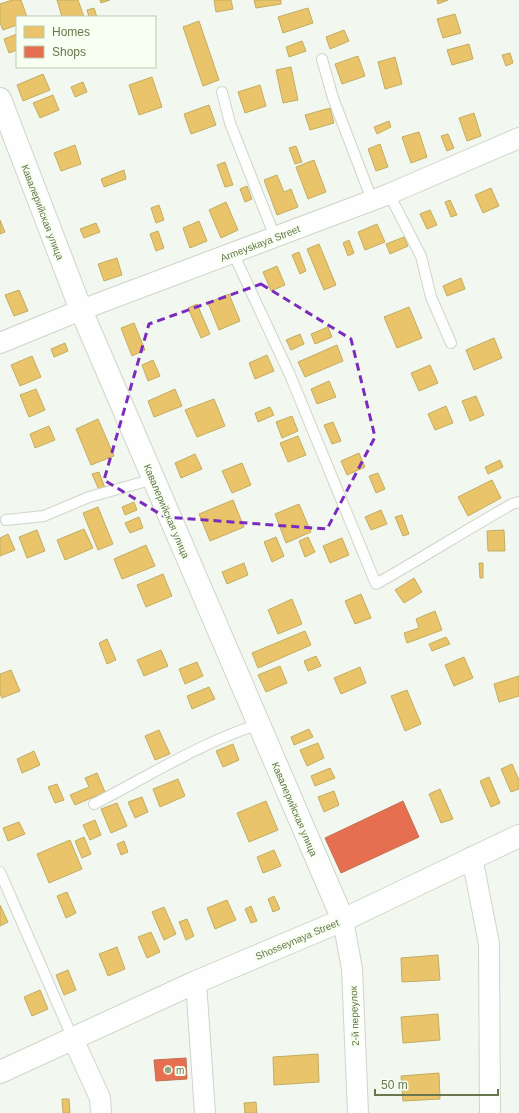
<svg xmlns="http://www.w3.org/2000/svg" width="519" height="1113" font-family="Helvetica,sans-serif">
	<rect width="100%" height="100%" fill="#f2f8ef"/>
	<!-- homes -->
	<path fill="#e9c46a" stroke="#c2ad61" d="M12,0H21L27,17H17V25L3,30L0,23V4Z
		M57,0H78L84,17H62Z
		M100,0H110L101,3Z
		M214,0H231L233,9L216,12Z
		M254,0H281V4L256,8Z
		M437,0H448L438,4Z
		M94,8L97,17H89L87,10Z
		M308,8L313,23L283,33L278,17Z
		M455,14L461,33L443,38L437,19Z
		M199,21L219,80L203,86L183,27Z
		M344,30L349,41L330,49L326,37Z
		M17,34V50L9,53L4,39Z
		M302,41L306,51L289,57L286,47Z
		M469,44L473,59L452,65L447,50Z
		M510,53L513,63L506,66L502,55Z
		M358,56L365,76L342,84L335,64Z
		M395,57L402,84L385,89L378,62Z
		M291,67L298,100L283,103L276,70Z
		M43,74L50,90L23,101L17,85Z
		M152,77L162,107L139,115L129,85Z
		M83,82L87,92L75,97L71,87Z
		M260,85L266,106L245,113L238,92Z
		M53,95L59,110L40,118L33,103Z
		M209,105L216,125L191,134L184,114Z
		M330,108L334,123L310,130L305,115Z
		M474,113L481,136L467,141L459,118Z
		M389,121L391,127L377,134L374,127Z
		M419,132L427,157L411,163L402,137Z
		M448,134L454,148L447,151L441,136Z
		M380,144L388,167L376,171L368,149Z
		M75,145L81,164L61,171L54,153Z
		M296,146L302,162L295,164L289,148Z
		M314,160L326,192L308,199L296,167Z
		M225,162L233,185L225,187L217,165Z
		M124,170L126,179L104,187L101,179Z
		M277,175L284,192L291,189L298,207L277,215L264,180Z
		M247,186L252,199L245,202L240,189Z
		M491,188L499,206L483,213L475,195Z
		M450,200L457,215L451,217L445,202Z
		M226,202L238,230L221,238L209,210Z
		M159,205L164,220L156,223L151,208Z
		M430,210L437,225L427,229L420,214Z
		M0,220L5,232L0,234Z
		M199,221L207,241L190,248L183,228Z
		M96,223L100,232L84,238L80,229Z
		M377,224L385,242L365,250L358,232Z
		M158,231L164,248L156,251L150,234Z
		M404,237L408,246L390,254L386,244Z
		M349,240L354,253L348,256L343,243Z
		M319,244L336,285L324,290L307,249Z
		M299,252L306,271L300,274L292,255Z
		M117,258L122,275L104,281L98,264Z
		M277,266L285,285L271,291L263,272Z
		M461,278L465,289L447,296L443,286Z
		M19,290L28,311L14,316L5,295Z
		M229,294L240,321L219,330L208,303Z
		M197,304L210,334L201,338L188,308Z
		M409,307L422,338L397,348L384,317Z
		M134,323L145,350L132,356L121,328Z
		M328,327L332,337L315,344L311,334Z
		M300,334L304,344L291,350L286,340Z
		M494,338L502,358L474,370L466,350Z
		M65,343L68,351L54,357L51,349Z
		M337,345L343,361L305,377L298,362Z
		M267,355L274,371L255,379L249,363Z
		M32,356L41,377L20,386L11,365Z
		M153,360L160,376L148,381L142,365Z
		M430,365L438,383L419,391L411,373Z
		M329,381L336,397L317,404L311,389Z
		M36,389L45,410L29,417L20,395Z
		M175,389L182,406L154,417L148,401Z
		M476,396L484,415L470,421L462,401Z
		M214,399L225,426L197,437L185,410Z
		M446,406L453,423L435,430L428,414Z
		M270,407L274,415L258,422L255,413Z
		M292,416L298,431L282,438L276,422Z
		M98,419L114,456L91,465L76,429Z
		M333,422L341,441L332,444L324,425Z
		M49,426L55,440L35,448L30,434Z
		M298,436L306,455L288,462L280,443Z
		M359,453L365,467L347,475L341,461Z
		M195,454L202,469L181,478L175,463Z
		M500,460L503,467L488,474L485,467Z
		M242,463L251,485L232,493L222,471Z
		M99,472L105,488L99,490L92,474Z
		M378,473L385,489L376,493L369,476Z
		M492,480L501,498L468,516L458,497Z
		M233,500L244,527L210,541L199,514Z
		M134,502L137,510L125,515L122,507Z
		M299,504L311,532L286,543L275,514Z
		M98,507L113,544L98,550L83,513Z
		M381,510L387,524L371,530L365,517Z
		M402,515L409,534L403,536L395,517Z
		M139,517L143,528L130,533L125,523Z
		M84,529L93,548L65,560L57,540Z
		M37,530L45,551L27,558L19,537Z
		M504,530L505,551H488L487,531Z
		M8,534L15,550L0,556V538Z
		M276,537L284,556L272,562L264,542Z
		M308,537L315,552L305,557L299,541Z
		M342,538L349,555L330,563L323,546Z
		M146,545L155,566L122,579L114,559Z
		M244,563L248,575L227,584L222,572Z
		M479,563H483V578H480Z
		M163,574L172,596L146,607L137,585Z
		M414,578L422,592L404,603L395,590Z
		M361,594L371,618L355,624L345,601Z
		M292,599L302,624L278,634L268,610Z
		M435,611L442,630L407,643L404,633L419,628L416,619Z
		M305,631L311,645L258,668L252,653Z
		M446,637L450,644L432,651L429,644Z
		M107,639L116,660L107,664L99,643Z
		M161,650L168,666L144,676L137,660Z
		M316,656L321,666L308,671L304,661Z
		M464,657L473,678L454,686L445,665Z
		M197,662L203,676L185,684L179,669Z
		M280,666L287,683L266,692L258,675Z
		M360,667L366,683L341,694L334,678Z
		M11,670L20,691L2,698L0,694V674Z
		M519,676V696L499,702L494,684Z
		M209,687L215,699L192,709L187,696Z
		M407,690L421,724L405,731L391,696Z
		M309,729L313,737L294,745L291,737Z
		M159,730L170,754L155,760L145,736Z
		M318,743L324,758L307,766L300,750Z
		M233,744L239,760L223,767L216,751Z
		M34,751L40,765L22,773L17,759Z
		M512,764L519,780V789L511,792L501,769Z
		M330,768L335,778L315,786L311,776Z
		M97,773L105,792L75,805L70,795L89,787L85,778Z
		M489,777L500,803L491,807L480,781Z
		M178,779L185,796L160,807L153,789Z
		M57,784L64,800L55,803L48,787Z
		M440,789L453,819L441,823L429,794Z
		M334,791L339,805L324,812L318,797Z
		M142,797L148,812L135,818L128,802Z
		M266,801L278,830L249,842L237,813Z
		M117,803L127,826L111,833L101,809Z
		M95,820L101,835L90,840L83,825Z
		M19,822L25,834L8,841L3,828Z
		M84,837L91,854L82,858L75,841Z
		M70,840L82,869L49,883L37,854Z
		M124,841L128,852L121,855L117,844Z
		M274,850L281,866L263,873L257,857Z
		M67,892L76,913L66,918L57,896Z
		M274,896L280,909L273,912L268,899Z
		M227,900L236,920L215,929L207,908Z
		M0,905L8,922L0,926Z
		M251,906L257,921L251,923L245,909Z
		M164,907L176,934L164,940L152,912Z
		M187,919L194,936L186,940L179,922Z
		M151,932L160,952L147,958L138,937Z
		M117,947L125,969L108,976L99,954Z
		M438,955L440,980L402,982L401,958Z
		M68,970L76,990L64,995L56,975Z
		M40,990L48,1009L32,1016L24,997Z
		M438,1014L440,1040L403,1043L401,1017Z
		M318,1054L319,1082L274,1085L273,1057Z
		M439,1073L440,1099L403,1101L401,1076Z
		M62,1099H69L70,1113H63Z
		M256,1102L257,1113H245L244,1103Z"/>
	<!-- shops -->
	<path fill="#e76f51" stroke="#c17150" d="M403,801L419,837L341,873L325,838Z
		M186,1058L187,1079L156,1081L154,1060Z"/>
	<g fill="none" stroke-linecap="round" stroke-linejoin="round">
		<defs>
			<path id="service" d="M322,59L333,98L372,200
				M222,92L230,123L275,237
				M389,194L421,256L431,297L451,343
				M233,253L290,375L376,584C422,558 466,530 512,504L519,502
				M6,520L44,516L89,497L154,479
				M94,804C149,776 200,743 259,724
				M0,872L73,1039"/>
			<path id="minor" d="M0,343L81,310L389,194L519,138
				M472,857L489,944L490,1113
				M343,920L352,969L358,1113
				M196,982L205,1113
				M73,1039L100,1098L101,1113"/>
			<path id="tertiary" d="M0,99L81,310L343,920"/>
			<path id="secondary" d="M0,1072L196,982L343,920L519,836"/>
		</defs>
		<!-- service casing -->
		<use href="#service" stroke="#cfd5c8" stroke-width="12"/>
		<!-- minor casing -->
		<use href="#minor" stroke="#cfd5c8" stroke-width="22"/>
		<!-- tertiary casing -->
		<use href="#tertiary" stroke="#cfd5c8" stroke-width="24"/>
		<!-- secondary casing -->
		<use href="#secondary" stroke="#cfd6c7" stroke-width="24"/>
		<!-- service -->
		<use href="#service" stroke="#fdfefd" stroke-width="10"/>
		<!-- minor -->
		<use href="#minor" stroke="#fdfefd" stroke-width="20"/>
		<!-- tertiary -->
		<use href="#tertiary" stroke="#fdfefd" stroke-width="22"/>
		<!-- secondary -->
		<use href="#secondary" stroke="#fdfefd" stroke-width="22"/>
	</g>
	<!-- marked area -->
	<path fill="none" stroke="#7b2cbf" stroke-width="3" stroke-dasharray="8 5" stroke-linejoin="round" d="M261,284L351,339L375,437L327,529L165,517L104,480L149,324Z"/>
	<!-- markers -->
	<circle fill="#98a486" stroke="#f6fff1" stroke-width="1.5" cx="168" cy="1070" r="4"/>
	<g text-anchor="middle" stroke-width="4" stroke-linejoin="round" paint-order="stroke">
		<!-- street labels -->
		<g font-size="10" fill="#68774d" stroke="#f6fff1">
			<text transform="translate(43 212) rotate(69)" y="4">Кавалерийская улица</text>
			<text transform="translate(260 243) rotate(-21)" y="4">Armeyskaya Street</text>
			<text transform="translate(167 511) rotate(67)" y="4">Кавалерийская улица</text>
			<text transform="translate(295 809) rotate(67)" y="4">Кавалерийская улица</text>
			<text transform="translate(297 939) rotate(-23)" y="4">Shosseynaya Street</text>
			<text transform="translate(354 1016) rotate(-92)" y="4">2-й переулок</text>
		</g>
		<!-- poi labels -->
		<g font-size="10" fill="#68774d" stroke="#f6fff1" text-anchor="start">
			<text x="176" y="1074">m</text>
		</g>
	</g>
	<!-- legend -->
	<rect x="16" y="16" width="140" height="52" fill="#f6fff1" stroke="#bdc9af"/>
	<rect x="24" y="26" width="20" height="12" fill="#e9c46a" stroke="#bdc9af"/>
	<text x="52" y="36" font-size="12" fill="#68774d">Homes</text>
	<rect x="24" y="46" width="20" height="12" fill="#e76f51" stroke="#bdc9af"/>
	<text x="52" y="56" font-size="12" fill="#68774d">Shops</text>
	<!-- scale -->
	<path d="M375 1089v6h123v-6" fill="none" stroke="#68774d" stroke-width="2"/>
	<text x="381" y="1089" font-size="12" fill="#68774d" stroke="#f6fff1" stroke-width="3" paint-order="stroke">50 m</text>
</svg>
